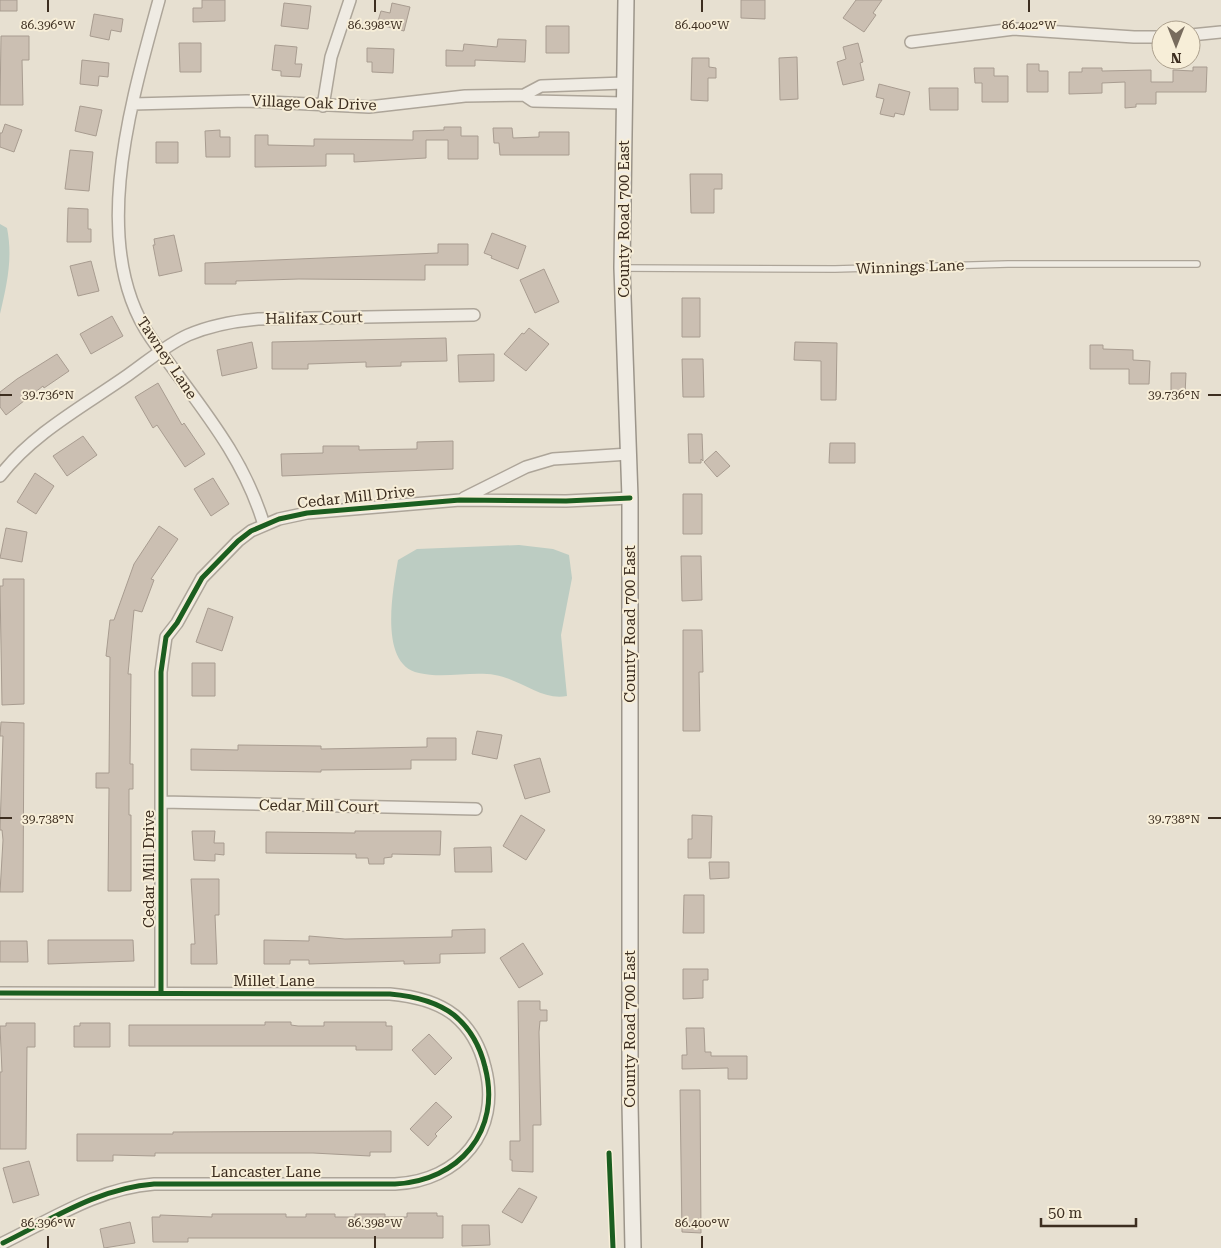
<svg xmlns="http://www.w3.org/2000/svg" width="1221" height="1248" font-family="'Roboto Serif',serif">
	<rect width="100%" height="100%" fill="#e7e0d1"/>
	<!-- water -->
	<path fill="#bcccc2" d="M0,224L7,228C13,258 7,284 0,314Z
		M519,545L553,549L569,555L572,578L561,635L567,696C542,701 520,679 495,675C471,671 443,679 419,673C378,665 393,589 398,560L417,549Z"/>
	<!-- building -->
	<path fill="#cbbfb2" stroke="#a89c90" d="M0,0H17V11H0Z
		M202,0H225V21L193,22V8H202Z
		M741,0H765V19L741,18Z
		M856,0H882L873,13L876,15L864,32L843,18Z
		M284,3L311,6L308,29L281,26Z
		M392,3L410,7L404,31L377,24L381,11L390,13Z
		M94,14L123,19L121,32L111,30L109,40L90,36Z
		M546,26H569V53H546Z
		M1,36H29V60H22L23,105H0Z
		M498,39L526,40L525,62L475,60V66H446V50L463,51L464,44L497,47Z
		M179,43H201V72H180Z
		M858,43L863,62L860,63L864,80L843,85L837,62L846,59L843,47Z
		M275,45L297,47L295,64H302L300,77L281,76V71L272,70Z
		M367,48L394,49L393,73L372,72V62H367Z
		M797,57L798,99L780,100L779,58Z
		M692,58H709V67L716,68V78H708V101L691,100Z
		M82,60L109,63L108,77L99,76L98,86L80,84Z
		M1027,64H1039V71H1048V92H1027Z
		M1193,67H1207L1206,92H1156V104H1136V107L1125,108V82L1102,83V93L1069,94V72H1082V68H1102V71L1151,70V82H1173V70L1193,71Z
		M974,68H994V76H1008V102H982V83H975Z
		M879,84L910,92L904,115L895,113L894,117L880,114L884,99L876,97Z
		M929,88H958V110H930Z
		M80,106L102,110L96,136L75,131Z
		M5,124L22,130L14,152L0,147V133H2Z
		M444,127H461V136H478V159H448V140H426V158L354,162V154H326V166L255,167V135H268V145L314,146V139L413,140V131L444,130Z
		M493,128H512L513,138L539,137V132H569V155H500L499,143H494Z
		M220,130V137H230V157H206L205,131Z
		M156,142H178V163H156Z
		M70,150L93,152L89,191L65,189Z
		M690,174H722V189H714V213H691Z
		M68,208L88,209V229H91V242H67Z
		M492,233L526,246L518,269L491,258L492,256L484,253Z
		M174,235L182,271L159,276L153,245H155L154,239Z
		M438,244H468V265H425V280L299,279L236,281V284H205V263L438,253Z
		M91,261L99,291L78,296L70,266Z
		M544,269L559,302L535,313L520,280Z
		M682,298H700V337H682Z
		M112,316L123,336L91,354L80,334Z
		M529,328L549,344L526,371L504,354L522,333L524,334Z
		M446,338L447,361L401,362V366L366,367V362L308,364V369H272V342Z
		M252,342L257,368L222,376L217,350Z
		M795,342L837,343L836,400H821V361L794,360Z
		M1090,345H1103V349L1133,350V360L1150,361L1149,384H1129V369H1090Z
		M57,354L69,371L44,388L43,386L6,415L0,407V392L17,379Z
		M494,354V381L459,382L458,355Z
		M682,359H703L704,397H683Z
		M1171,373H1186L1185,395H1171Z
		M158,383L182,425L184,423L205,454L185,467L157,425L153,428L135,397Z
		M688,434H702L703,461L701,459V463H689Z
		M83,436L97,455L67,476L53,456Z
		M453,441V469L282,476L281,454L323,453V446H359V450L417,449V442Z
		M830,443H855V463H829Z
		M716,451L730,466L717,477L704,462Z
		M35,473L54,486L36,514L17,502Z
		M213,478L229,504L211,516L194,489Z
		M683,494H702V534H683Z
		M159,526L178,539L151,579L154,580L142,612L134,610L128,674H131L130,764H133V789H129V815H131V891H108L109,788H96V773H109L110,657L106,656L110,620H114L134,564Z
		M6,528L27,532L22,562L0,558Z
		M681,556H701L702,600L682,601Z
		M3,579H24V704L2,705L0,586H3Z
		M208,608L233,617L222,651L196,642Z
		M683,630H702L703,672H699L700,731H683Z
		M192,663H215V696H192Z
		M1,722L24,723L23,892H0L3,840L2,830H0L3,736H0Z
		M477,731L502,735L497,759L472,754Z
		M427,738H456V760H411V769L321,770V772L191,770V749L238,750V745L321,746V749L427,747Z
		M540,758L550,792L525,799L514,765Z
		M521,815L545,830L526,860L503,846Z
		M692,815L712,816L711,858H688V839H692Z
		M192,831H215L214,843H224V855L215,854V861L194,860Z
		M355,831H441L440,855L392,854V857L384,858V864H369L368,858H356V854L266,853V832L355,833Z
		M491,847L492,872H455L454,848Z
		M709,862H729V878L710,879Z
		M191,879H219V915H215L217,964H191V944H195Z
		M684,895H704V933H683Z
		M485,929V953L440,954V963L404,964V961L309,964V960H290V964H264V940L309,941V936L345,939L452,937V930Z
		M48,940H133L134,961L48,964Z
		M0,941H27L28,962H0Z
		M523,943L543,974L519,988L500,958Z
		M683,969H708V980H703V998L683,999Z
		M518,1001H540V1010H547V1021H540L539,1032L541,1125H533V1172L512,1171V1160H510V1141H520Z
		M265,1022H291V1025L298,1026H324V1022H386V1026H392V1050H356V1046H129V1025H265Z
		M6,1023H35V1047H27L26,1149H0V1072H2L0,1026H6Z
		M80,1023H110V1047H74V1026H80Z
		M686,1028H704L705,1052H711V1056H747V1079H728V1068L682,1069V1055H687Z
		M429,1034L452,1058L435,1075L412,1050Z
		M680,1090H700L701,1233L682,1232Z
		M436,1102L452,1117L435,1134L437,1136L428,1146L410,1129Z
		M391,1131V1152H370V1156L313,1153H155V1156L113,1155V1161H77V1134H173V1132Z
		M29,1161L39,1195L13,1203L3,1168Z
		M519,1188L537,1197L522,1223L502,1212Z
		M407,1213H437V1216H443V1238H188V1242H153L152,1217H160V1215L212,1217V1214H286V1217H306V1214H335V1217H355V1214H385V1217H407Z
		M130,1222L135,1243L104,1248L100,1229Z
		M462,1225H489L490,1245L462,1246Z"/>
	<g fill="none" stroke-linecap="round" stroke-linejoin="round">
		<defs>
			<path id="service" d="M622,268L835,269L1008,264H1197"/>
			<path id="minor" d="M159,0C132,99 87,246 151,338C194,400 242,451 264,525
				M1191,35L1221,32
				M911,42L1014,29L1134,37H1161
				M524,95L533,101L624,103
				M133,104L247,101L369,107L465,96L524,95L541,86L624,83
				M323,106L331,57L350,0
				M0,476C33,433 84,406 128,375C148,361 166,345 188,335C211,325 234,321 258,319L474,315
				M464,498L526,467L553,459L629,454
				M162,802L476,809
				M0,993L390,994C413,996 436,1001 454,1015C471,1029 480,1046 485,1067C502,1131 459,1181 395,1184H154C99,1188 52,1219 3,1243
				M161,993V672L166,637L177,623L202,578L238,541L251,531L279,519L307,513L460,500L566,501L630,498"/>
			<path id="secondary" d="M626,0L622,268L630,498V1104L633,1248"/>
		</defs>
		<!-- service casing -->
		<use href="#service" stroke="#ada599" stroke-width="8"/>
		<!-- minor casing -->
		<use href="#minor" stroke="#ada599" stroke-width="14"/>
		<!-- secondary casing -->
		<use href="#secondary" stroke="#9c958a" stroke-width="18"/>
		<!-- service -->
		<use href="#service" stroke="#efebe3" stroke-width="5.5"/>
		<!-- minor -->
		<use href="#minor" stroke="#efebe3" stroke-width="11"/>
		<!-- secondary -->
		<use href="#secondary" stroke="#efebe3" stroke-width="15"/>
		<defs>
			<path id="cycleway" d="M0,993L390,994C413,996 436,1001 454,1015C471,1029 480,1046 485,1067C502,1131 459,1181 395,1184H154C99,1188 52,1219 3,1243
				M161,993V672L166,637L177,623L202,578L238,541L251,531L279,519L307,513L460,500L566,501L630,498
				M609,1153L613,1248"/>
		</defs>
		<!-- cycleway casing -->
		<use href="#cycleway" stroke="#f7eed8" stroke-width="8"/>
		<!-- cycleway -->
		<use href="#cycleway" stroke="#1b5e20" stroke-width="5"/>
	</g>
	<!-- ticks -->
	<path fill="none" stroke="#3d2e20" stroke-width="2" d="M48,0V12M375,0V12M702,0V12M1029,0V12M0,395H12M1208,395H1221M0,818H12M1208,818H1221M48,1236V1248M375,1236V1248M702,1236V1248"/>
	<g text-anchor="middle" stroke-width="4" stroke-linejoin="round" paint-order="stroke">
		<!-- street labels -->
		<g font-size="15" fill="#3d2e20" stroke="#f7eed8">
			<text transform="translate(314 103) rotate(2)" y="5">Village Oak Drive</text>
			<text transform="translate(624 219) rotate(-90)" y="5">County Road 700 East</text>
			<text transform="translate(910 267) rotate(-2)" y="5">Winnings Lane</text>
			<text transform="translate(314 318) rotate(-1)" y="5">Halifax Court</text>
			<text transform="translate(167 358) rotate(56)" y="5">Tawney Lane</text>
			<text transform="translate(356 497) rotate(-6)" y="5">Cedar Mill Drive</text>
			<text transform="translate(630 624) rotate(-90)" y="5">County Road 700 East</text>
			<text transform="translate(319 806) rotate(1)" y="5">Cedar Mill Court</text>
			<text transform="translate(149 869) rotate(-90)" y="5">Cedar Mill Drive</text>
			<text x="274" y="986">Millet Lane</text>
			<text transform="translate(630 1029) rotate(-90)" y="5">County Road 700 East</text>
			<text x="266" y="1177">Lancaster Lane</text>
		</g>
	</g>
	<g font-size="12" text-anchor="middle" fill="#3d2e20" stroke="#f7eed8" stroke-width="4" stroke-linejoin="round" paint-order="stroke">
		<text x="48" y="29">86.396°W</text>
		<text x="375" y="29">86.398°W</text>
		<text x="702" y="29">86.400°W</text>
		<text x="1029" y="29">86.402°W</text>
		<text x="1174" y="399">39.736°N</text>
		<text x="48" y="399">39.736°N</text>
		<text x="1174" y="823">39.738°N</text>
		<text x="48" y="823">39.738°N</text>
		<text x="48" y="1227">86.396°W</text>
		<text x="375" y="1227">86.398°W</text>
		<text x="702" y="1227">86.400°W</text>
	</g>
	<!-- north arrow -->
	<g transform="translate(1176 45) rotate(180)"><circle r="24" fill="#f7eed8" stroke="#ada18e"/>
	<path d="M0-4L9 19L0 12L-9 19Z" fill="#786c5e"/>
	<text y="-8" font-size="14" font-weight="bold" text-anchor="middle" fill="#3d2e20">N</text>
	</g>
	<!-- scale -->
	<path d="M1041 1218v8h95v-8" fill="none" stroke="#3d2e20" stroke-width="2.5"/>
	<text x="1048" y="1218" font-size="15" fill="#3d2e20" stroke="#f7eed8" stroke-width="4" paint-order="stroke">50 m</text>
</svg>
